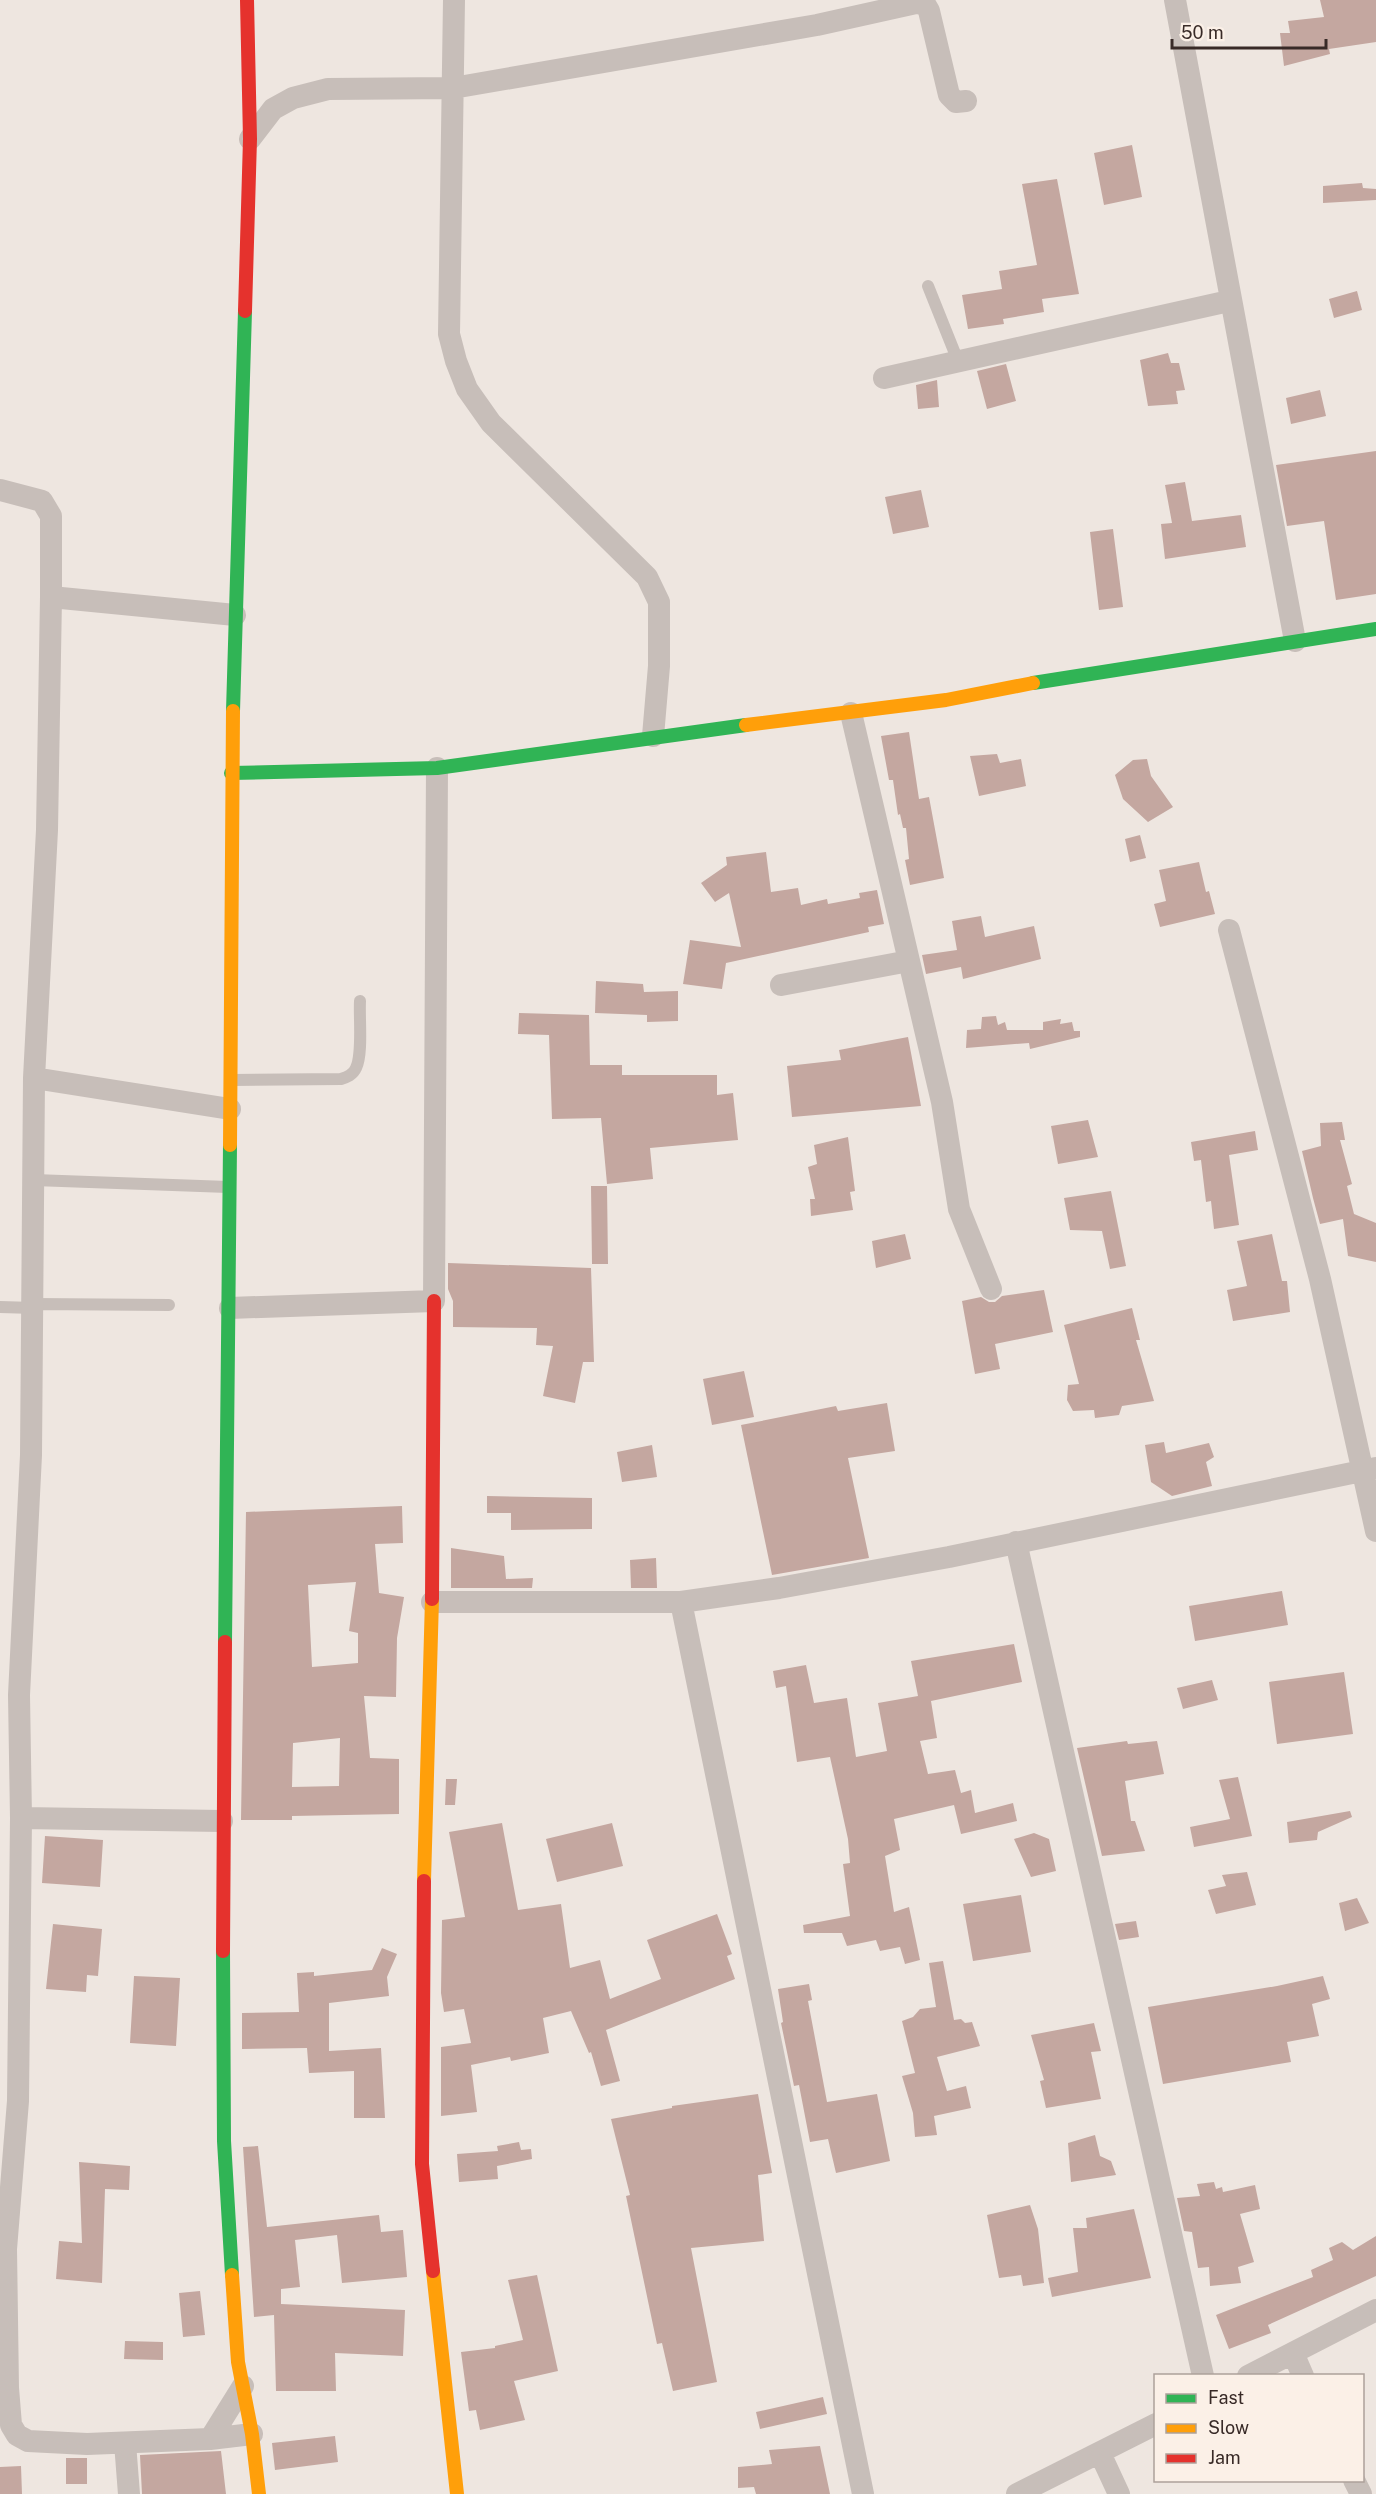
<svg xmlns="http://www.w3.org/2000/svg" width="1376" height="2494" font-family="'Public Sans',sans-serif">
	<rect width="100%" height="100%" fill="#eee6e0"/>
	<!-- building -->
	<path fill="#c4a7a0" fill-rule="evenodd" d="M1320,0H1376V42L1329,49L1330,54L1284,66L1280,33H1290L1288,21L1324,17Z
		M1132,145L1142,197L1104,205L1094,153Z
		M1057,179L1079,294L1042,299L1044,312L1003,319L1004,324L968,329L962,295L1002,289L999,271L1037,265L1022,184Z
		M1362,183L1363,188L1376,189V200L1323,203V186Z
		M1357,291L1362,310L1334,318L1329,299Z
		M1168,353L1171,363H1179L1185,390L1176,391L1178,404L1148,406L1140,360Z
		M1006,364L1016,401L987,409L977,371Z
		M937,380L939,407L918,409L916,385Z
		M1320,390L1326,416L1291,424L1286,398Z
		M1376,451V594L1336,600L1324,521L1287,526L1276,465Z
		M1185,482L1192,521L1241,515L1246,547L1165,559L1161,524L1172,523L1165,485Z
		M921,490L929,527L893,534L885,497Z
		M1113,529L1123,607L1099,610L1090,532Z
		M909,732L919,799L929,797L944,878L910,885L905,860L909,859L906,828H903L900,814L898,815L893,780H889L881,736Z
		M997,754L1000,763L1021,759L1026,786L979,796L970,756Z
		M1147,759L1151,776L1173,807L1148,822L1123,799L1115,775L1133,760Z
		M1140,835L1146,858L1130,862L1125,839Z
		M766,852L771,892L798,888L801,905L827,899L828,904L860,898L859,893L877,890L884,924L868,927L869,932L726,963L722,989L683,984L690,940L741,947L729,893L715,902L701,883L727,865L726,857Z
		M1199,862L1206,892L1209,891L1215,914L1160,927L1154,904L1166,901L1159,870Z
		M981,916L985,937L1034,926L1041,959L963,979L961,967L926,974L922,955L957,950L952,921Z
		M596,981L643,984L644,992L678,991V1021L647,1022V1015L595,1013Z
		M519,1013L589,1015L590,1065H622V1075H717V1095L733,1093L738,1140L650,1148L653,1179L607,1184L601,1118L552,1119L549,1035L518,1034Z
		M996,1016L998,1025L1005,1022L1007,1030H1043V1022L1061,1019L1060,1024L1072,1022L1074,1031H1080V1037L1030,1049L1029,1043L966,1048L967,1030L981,1029L982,1017Z
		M908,1037L921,1106L792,1117L787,1066L841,1060L839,1050Z
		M1088,1120L1098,1157L1058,1164L1051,1126Z
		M1342,1122L1345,1140H1340L1352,1184L1347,1186L1354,1214L1376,1223V1262L1348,1256L1343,1219L1320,1224L1313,1198L1302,1151L1321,1146L1320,1123Z
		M1255,1131L1258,1150L1229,1155L1239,1225L1214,1229L1211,1201L1206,1202L1201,1160L1194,1161L1191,1142Z
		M848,1137L855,1191L850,1192L853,1210L811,1216L810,1199H815L808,1167L817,1164L814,1145Z
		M591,1186H607L608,1264H592Z
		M1111,1191L1126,1266L1110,1269L1102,1231L1070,1230L1064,1198Z
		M905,1234L911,1259L876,1268L872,1241Z
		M1272,1234L1282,1281H1287L1290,1312L1233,1321L1227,1290L1247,1286L1237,1241Z
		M448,1263L591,1268L594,1362H583L575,1403L543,1396L553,1346L536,1345L537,1328L453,1327V1301L448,1289Z
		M1044,1290L1053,1332L995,1344L1000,1369L975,1374L962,1301L981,1297L989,1302H995L1002,1296Z
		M1132,1308L1140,1340H1136L1154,1401L1122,1406L1119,1415L1095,1418L1094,1410L1073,1411L1067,1400L1068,1385L1079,1384L1064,1325Z
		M744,1371L754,1417L712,1425L703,1379Z
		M887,1403L895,1451L848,1458L869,1558L772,1575L741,1425L836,1406L838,1411Z
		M1164,1442L1166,1453L1209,1443L1214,1457L1206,1462L1212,1486L1172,1496L1151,1482L1145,1445Z
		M652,1445L657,1477L622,1482L617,1452Z
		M487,1496L592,1498V1529L511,1530V1513H487Z
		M402,1506L403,1543L375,1544L379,1593L404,1597L397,1638L396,1697L364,1696L370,1758L399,1759V1814L292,1816V1820H241L246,1512ZM356,1582L349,1631L358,1633V1663L312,1667L308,1585ZM340,1738L339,1786L292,1787L293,1743Z
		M451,1548L504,1556L506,1579L533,1578L532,1588H451Z
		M656,1558L657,1588H631L630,1560Z
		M1282,1591L1288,1625L1195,1641L1189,1606Z
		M1014,1644L1022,1682L931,1701L937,1738L920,1741L928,1774L955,1770L961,1793L971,1790L975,1813L1013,1803L1017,1821L961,1834L954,1805L894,1819L900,1850L885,1856L894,1912L909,1907L920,1960L905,1964L900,1947L880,1951L876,1940L847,1946L842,1933H804L803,1925L850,1916L843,1864L850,1863L848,1839L830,1757L797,1762L786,1686L776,1688L773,1671L806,1665L814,1703L847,1698L856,1757L887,1751L878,1703L918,1696L911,1661Z
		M1344,1672L1353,1734L1277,1744L1269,1682Z
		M1212,1680L1218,1700L1183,1709L1177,1688Z
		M1127,1741L1128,1744L1157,1741L1164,1774L1125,1781L1131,1821H1135L1145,1851L1102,1856L1077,1748Z
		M1238,1777L1252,1836L1194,1847L1190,1827L1230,1819L1219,1780Z
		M446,1779H457L455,1805H445Z
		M1350,1811L1352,1817L1318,1832L1317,1840L1289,1843L1287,1822Z
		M502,1823L518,1910L561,1904L570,1968L600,1960L610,1999L661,1979L647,1940L717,1914L732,1954L727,1956L735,1979L606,2030L620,2081L601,2086L591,2052L589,2053L571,2011L543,2018L549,2053L511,2061L510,2057L471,2065L477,2112L441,2116V2047L471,2043L464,2009L444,2012L441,1993L442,1920L465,1917L449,1832Z
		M612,1823L623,1866L557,1882L546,1839Z
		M1034,1833L1049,1839L1056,1871L1031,1877L1014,1839Z
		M45,1836L103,1840L100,1887L42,1883Z
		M1247,1872L1256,1905L1216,1914L1208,1890L1226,1886L1222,1875Z
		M1021,1895L1031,1952L973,1961L963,1904Z
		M1357,1898L1369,1923L1345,1931L1339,1903Z
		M1136,1921L1139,1937L1119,1940L1115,1924Z
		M53,1924L102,1929L98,1976L87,1975L86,1992L46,1989Z
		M382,1948L397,1954L387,1977L389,1996L329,2003V2051L381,2048L385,2118H354V2071L309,2073L307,2048L242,2049V2013L299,2012L297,1973L314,1972V1976L372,1970Z
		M943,1961L954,2020L961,2019L965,2023L972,2022L980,2046L937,2057L947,2091L966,2086L971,2108L934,2116L937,2135L915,2137L913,2113L902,2076L915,2073L902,2021L913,2017L920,2009L936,2007L929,1963Z
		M134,1976L180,1978L176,2046L130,2043Z
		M1323,1976L1330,1999L1312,2004L1319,2036L1287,2042L1291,2062L1163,2084L1148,2007L1277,1986Z
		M809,1984L812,2000L808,2001L827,2102L877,2094L890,2161L836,2173L828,2139L810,2142L799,2085L794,2086L781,2023L783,2022L778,1989Z
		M1094,2023L1101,2051L1091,2052L1101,2099L1046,2108L1040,2081L1044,2080L1031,2035Z
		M758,2094L772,2173L758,2175L764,2241L691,2248L717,2382L673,2391L662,2343L657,2344L626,2196L630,2195L611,2119L672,2108V2106Z
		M1095,2135L1100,2156L1111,2161L1116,2175L1071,2182L1068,2143Z
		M519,2142L521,2150L531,2149L532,2159L497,2166L498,2179L459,2182L457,2154L498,2151L497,2146Z
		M258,2146L267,2227L379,2215L381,2232L403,2230L407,2277L342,2283L337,2235L295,2240L300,2287L281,2289V2304L405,2310L403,2356L335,2353L336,2391H276L274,2315L254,2317L243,2147Z
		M79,2162L130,2166L129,2190L105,2189L102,2283L56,2279L59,2241L82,2243Z
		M1214,2182L1216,2189L1222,2187L1223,2192L1255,2185L1260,2209L1240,2214L1254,2262L1238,2267L1241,2283L1210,2286L1209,2267L1198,2268L1192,2232L1184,2231L1177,2198L1200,2196L1197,2184Z
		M1030,2205L1038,2229L1044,2283L1023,2286L1021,2275L999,2278L987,2215Z
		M1134,2209L1151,2278L1052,2297L1048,2278L1078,2272L1073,2228H1087L1086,2218Z
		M1376,2236V2276L1268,2325L1271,2333L1229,2349L1216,2315L1313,2277L1311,2270L1333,2260L1329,2248L1342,2242L1353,2250Z
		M537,2275L558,2371L514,2381L525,2420L480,2430L476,2410L469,2411L461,2352L495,2348V2346L523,2340L508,2280Z
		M200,2291L205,2335L183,2337L179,2293Z
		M125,2341L163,2342V2360L124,2359Z
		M823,2397L827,2414L760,2429L756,2412Z
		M335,2436L338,2462L275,2470L272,2443Z
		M820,2446L830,2494H756L754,2487L738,2488V2467L772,2464L769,2450Z
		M221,2451L226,2494H142L140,2455Z
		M66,2458H87V2484H66Z
		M21,2466L22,2494H0V2467Z"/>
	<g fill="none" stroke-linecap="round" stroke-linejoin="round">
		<!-- lane -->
		<path stroke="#c7beb9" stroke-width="12" d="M928,286L958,361
			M232,1080L341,1079C347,1077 353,1075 356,1068C363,1054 359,1018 360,1001
			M34,1180L228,1187
			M34,1304L169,1305
			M0,1307L34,1308"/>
		<!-- street -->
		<path stroke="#c7beb9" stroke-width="22" d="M454,0L449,334L456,361L467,389L491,423L647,577L659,602V666L653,736
			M1175,0L1295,641
			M250,139L273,109L293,98L328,89L453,88L817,25L916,3L925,4L929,11L949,95L956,102L966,101
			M884,378L1229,301
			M0,490L42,501L51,516V597L235,615
			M51,597L47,830L34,1078L230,1109
			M851,713L942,1102L959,1209L991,1289
			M1229,930L1320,1279L1376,1531
			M781,985L909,961
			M34,1078L31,1455L19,1695L21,1818L222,1821
			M230,1308L434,1301L437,768
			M1016,1542L1203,2376
			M432,1602H681L779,1588L949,1557L1376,1468
			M681,1602L863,2494
			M21,1818L18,2101L6,2249L8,2388L11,2425L17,2435L28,2441L87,2444L210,2439L252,2434
			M1293,2353L1303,2376
			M1248,2376L1376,2310
			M210,2439L243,2386
			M125,2443L129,2494
			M1100,2453L1119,2494
			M1354,2480L1361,2494
			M1017,2494L1156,2424"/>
		<!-- fast -->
		<path stroke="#30b455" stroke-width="14" d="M1033,683L1376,629
			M233,711L245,311
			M231,773L437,768L746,725
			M225,1642L230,1145
			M223,1951L224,2141L232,2275"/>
		<!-- slow -->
		<path stroke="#ff9f0a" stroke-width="14" d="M746,725L946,700L1033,683
			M230,1145L233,711
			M424,1881L432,1599
			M433,2271L457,2494
			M232,2275L238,2362L252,2434L259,2494"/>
		<!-- jam -->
		<path stroke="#e5322d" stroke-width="14" d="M245,311L250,139L247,0
			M432,1599L434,1301
			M424,1881L422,2164L433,2271
			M223,1951L225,1642"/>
	</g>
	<!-- legend -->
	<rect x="1154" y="2374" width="210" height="108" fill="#fbf0e7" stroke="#ada19a" stroke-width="1.5"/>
	<rect x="1166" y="2394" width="30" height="9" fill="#30b455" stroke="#ada19a" stroke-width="1.5"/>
	<text x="1208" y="2404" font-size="18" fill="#382a27">Fast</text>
	<rect x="1166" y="2424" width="30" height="9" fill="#ff9f0a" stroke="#ada19a" stroke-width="1.5"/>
	<text x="1208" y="2434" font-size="18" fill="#382a27">Slow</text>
	<rect x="1166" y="2454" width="30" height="9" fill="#e5322d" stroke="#ada19a" stroke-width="1.5"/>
	<text x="1208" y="2464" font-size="18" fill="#382a27">Jam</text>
	<!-- scale -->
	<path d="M1172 39v9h154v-9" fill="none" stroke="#382a27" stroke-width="3"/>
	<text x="1181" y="39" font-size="18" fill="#382a27" stroke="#fbf0e7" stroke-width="4.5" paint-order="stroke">50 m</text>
</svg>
